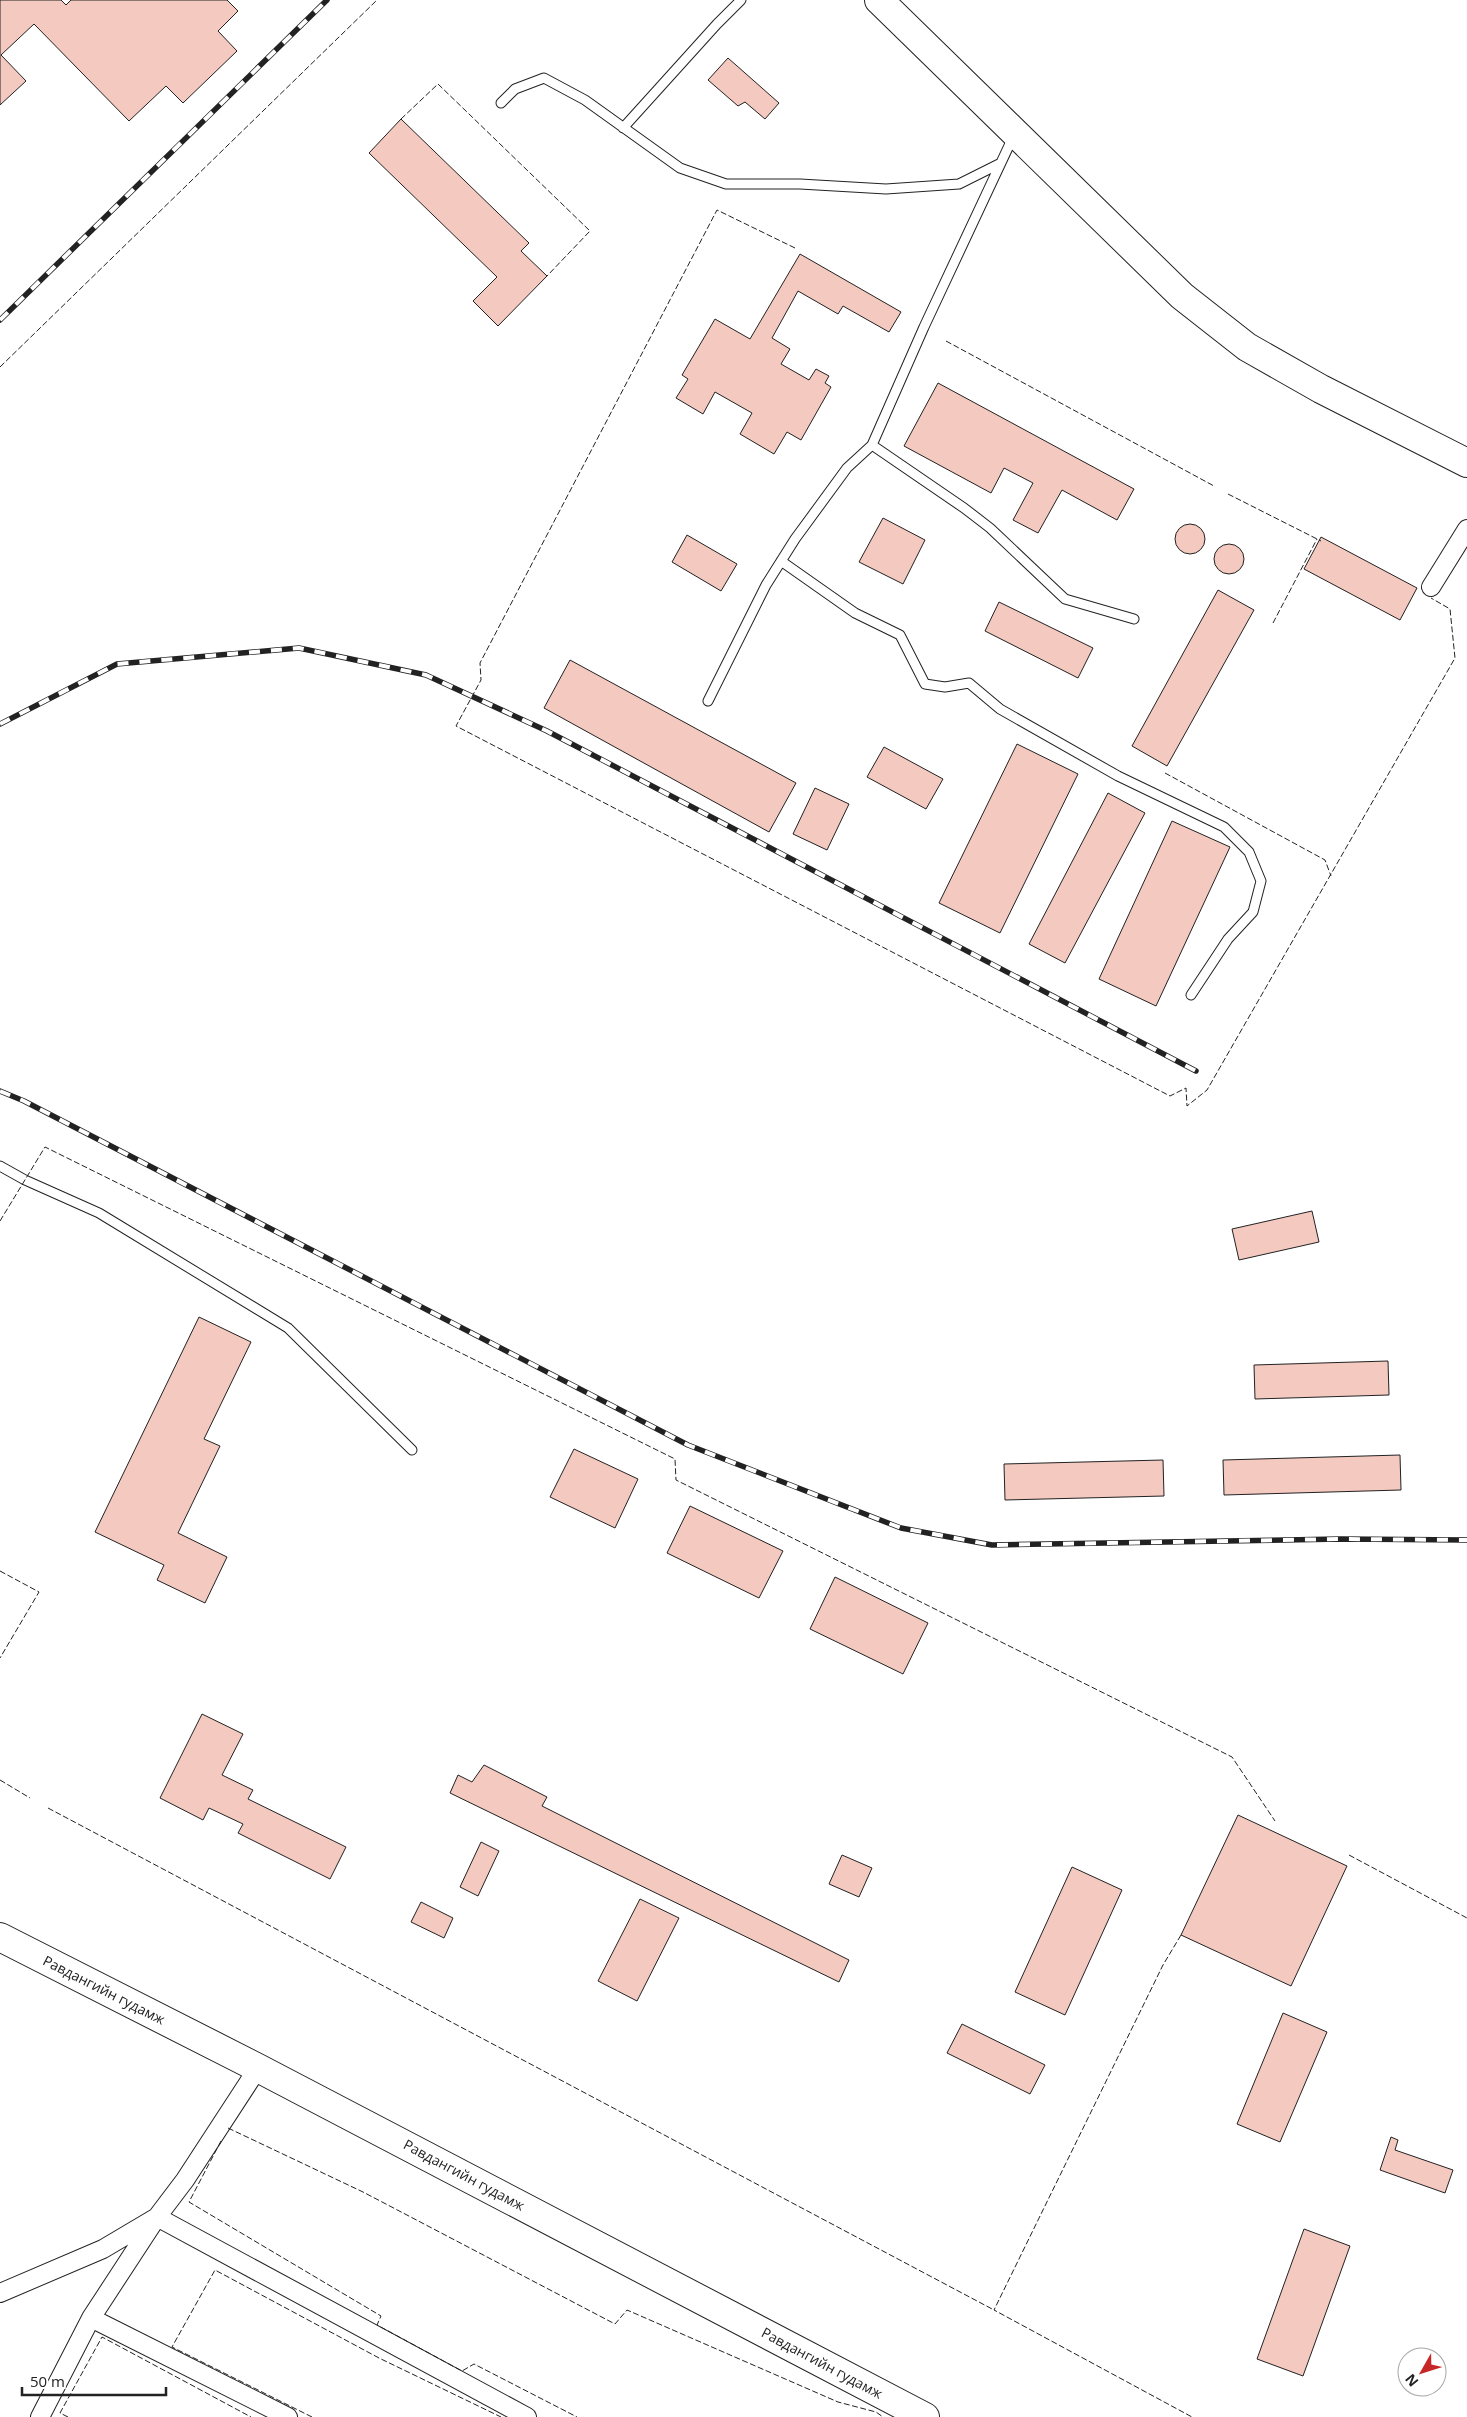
<svg xmlns="http://www.w3.org/2000/svg" width="1467" height="2417" font-family="'Open Sans',sans-serif">
	<rect width="100%" height="100%" fill="#fff"/>
	<!-- building -->
	<path fill="#f3c9c0" stroke="#222" d="M0,0H61L66,5L71,0H227L238,11L218,31L237,51L183,103L166,86L129,121L34,24L1,55L26,81L0,105Z
		M728,58L779,103L765,119L745,102L738,106L708,80Z
		M401,119L529,243L521,251L547,276L498,326L473,301L497,277L369,153Z
		M800,254L901,312L889,332L843,306L838,314L798,291L772,338L790,349L781,364L809,380L816,369L829,376L825,383L831,387L801,440L787,432L774,454L740,434L752,413L715,392L703,414L676,398L688,379L682,375L715,319L750,339Z
		M938,383L1134,489L1117,520L1062,490L1038,533L1013,520L1033,483L1004,468L991,493L904,446Z
		M883,518L925,540L903,584L859,562Z
		M1175 539a15 15 0 1 1 30 0a15 15 0 1 1-30 0Z
		M687,535L737,564L721,591L672,562Z
		M1321,537L1417,588L1400,620L1304,569Z
		M1214 559a15 15 0 1 1 30 0a15 15 0 1 1-30 0Z
		M1218,590L1254,610L1167,766L1132,746Z
		M999,602L1093,648L1078,678L985,631Z
		M570,660L796,783L769,832L544,708Z
		M1017,744L1078,774L1000,933L939,903Z
		M884,747L943,779L926,809L867,777Z
		M815,788L849,804L827,850L793,834Z
		M1108,793L1145,813L1065,963L1029,944Z
		M1172,821L1230,847L1156,1006L1099,979Z
		M1312,1211L1319,1242L1239,1260L1232,1229Z
		M199,1317L251,1342L204,1439L220,1446L178,1533L227,1557L205,1603L157,1580L164,1565L95,1532Z
		M1388,1361L1389,1395L1255,1399L1254,1365Z
		M574,1449L638,1479L615,1528L550,1497Z
		M1400,1455L1401,1490L1224,1495L1223,1460Z
		M1163,1460L1164,1496L1005,1500L1004,1464Z
		M690,1506L783,1551L759,1598L667,1553Z
		M835,1577L928,1623L903,1674L810,1629Z
		M202,1714L243,1734L222,1775L253,1790L248,1799L346,1847L330,1879L238,1833L243,1824L209,1808L203,1820L160,1798Z
		M484,1765L547,1797L542,1806L849,1960L839,1982L450,1793L458,1775L472,1782Z
		M1238,1815L1347,1866L1291,1986L1181,1935Z
		M481,1842L499,1851L478,1896L460,1887Z
		M842,1855L872,1868L859,1897L829,1884Z
		M1072,1867L1122,1890L1065,2015L1015,1992Z
		M640,1899L679,1918L637,2001L598,1981Z
		M421,1902L453,1918L444,1938L411,1922Z
		M1283,2013L1327,2032L1280,2142L1237,2124Z
		M962,2024L1045,2065L1030,2094L947,2053Z
		M1391,2137L1398,2140L1395,2150L1453,2170L1445,2193L1380,2170Z
		M1304,2229L1350,2246L1303,2376L1257,2359Z"/>
	<g fill="none" stroke-linecap="round" stroke-linejoin="round">
		<defs>
			<path id="service" d="M501,103L515,89L544,78L585,100L680,168L726,184H800L886,189L959,184L999,164
				M623,128L717,24L741,0
				M872,445L964,508L990,528L1065,599L1134,619
				M781,561L855,613L900,635L925,684L945,687L969,683L1000,709L1118,776L1224,827L1249,852L1261,881L1253,912L1228,939L1191,995
				M708,701L766,585L795,539L847,468L872,445L924,327L1014,135
				M0,1166L25,1180L99,1213L288,1328L412,1450"/>
			<path id="minor" d="M1431,587L1467,529
				M0,2293L103,2249L157,2217L185,2180L258,2068
				M91,2318L288,2417
				M40,2417L91,2318L157,2217L527,2417"/>
			<path id="primary" d="M0,1937L258,2068L925,2417"/>
			<path id="trunk" d="M879,0L1182,296L1247,347L1321,389L1467,463"/>
		</defs>
		<!-- service casing -->
		<use href="#service" stroke="#222" stroke-width="11"/>
		<!-- minor casing -->
		<use href="#minor" stroke="#222" stroke-width="20"/>
		<!-- primary casing -->
		<use href="#primary" stroke="#222" stroke-width="30"/>
		<!-- trunk casing -->
		<use href="#trunk" stroke="#222" stroke-width="30"/>
		<!-- service -->
		<use href="#service" stroke="#fff" stroke-width="9"/>
		<!-- minor -->
		<use href="#minor" stroke="#fff" stroke-width="18"/>
		<!-- primary -->
		<use href="#primary" stroke="#fff" stroke-width="28"/>
		<!-- trunk -->
		<use href="#trunk" stroke="#fff" stroke-width="28"/>
		<defs>
			<path id="rail" d="M0,320L327,0
				M0,724L117,664L299,648L426,675L547,731L1196,1071
				M0,1091L24,1101L688,1445L901,1528L992,1545L1341,1539L1467,1540"/>
		</defs>
		<!-- rail casing -->
		<use href="#rail" stroke="#222" stroke-width="5.5"/>
		<!-- rail -->
		<use href="#rail" stroke="#fff" stroke-width="4" stroke-dasharray="11" stroke-linecap="butt"/>
		<!-- fence -->
		<path stroke="#222" stroke-width="1" stroke-dasharray="6 2.5" stroke-linecap="butt" d="M401,119L438,84L590,231L547,276
			M795,248L717,210L480,663L481,680L456,726L1170,1096L1186,1088L1187,1106L1207,1090L1455,658L1450,609L1431,598
			M946,341L1214,486
			M0,367L377,0
			M1228,494L1321,541
			M1273,623L1317,539
			M1165,773L1325,860L1331,876
			M0,1221L45,1147L675,1459L676,1480L1232,1757L1275,1821
			M0,1571L39,1592L0,1658
			M0,1780L30,1798
			M48,1808L994,2310
			M1349,1855L1467,1918
			M1181,1935L1163,1965L994,2310L1192,2417
			M228,2128L363,2192L615,2324L627,2310L838,2402L876,2412L883,2417
			M221,2141L189,2202L381,2316L377,2325L462,2371L474,2364L577,2417
			M68,2417L60,2413L102,2337L251,2417
			M312,2417L172,2347L215,2270L379,2358L501,2417"/>
	</g>
	<g text-anchor="middle" stroke-width="4" stroke-linejoin="round" paint-order="stroke">
		<!-- street labels -->
		<g font-size="14" fill="#222" stroke="#fff">
			<text transform="translate(104 1990) rotate(27)" y="5">Равдангийн гудамж</text>
			<text transform="translate(464 2175) rotate(28)" y="5">Равдангийн гудамж</text>
			<text transform="translate(822 2363) rotate(28)" y="5">Равдангийн гудамж</text>
		</g>
	</g>
	<!-- north arrow -->
	<g transform="translate(1422 2372) rotate(231)"><circle r="24" fill="#ffffff" stroke="#a7a7a7"/>
	<path d="M0-4L9 19L0 12L-9 19Z" fill="#c62828"/>
	<text y="-8" font-size="14" font-weight="bold" text-anchor="middle" fill="#222222">N</text>
	</g>
	<!-- scale -->
	<path d="M22 2387v8h144v-8" fill="none" stroke="#222222" stroke-width="2.5"/>
	<text x="30" y="2387" font-size="15" fill="#222222" stroke="#ffffff" stroke-width="4" paint-order="stroke">50 m</text>
</svg>
